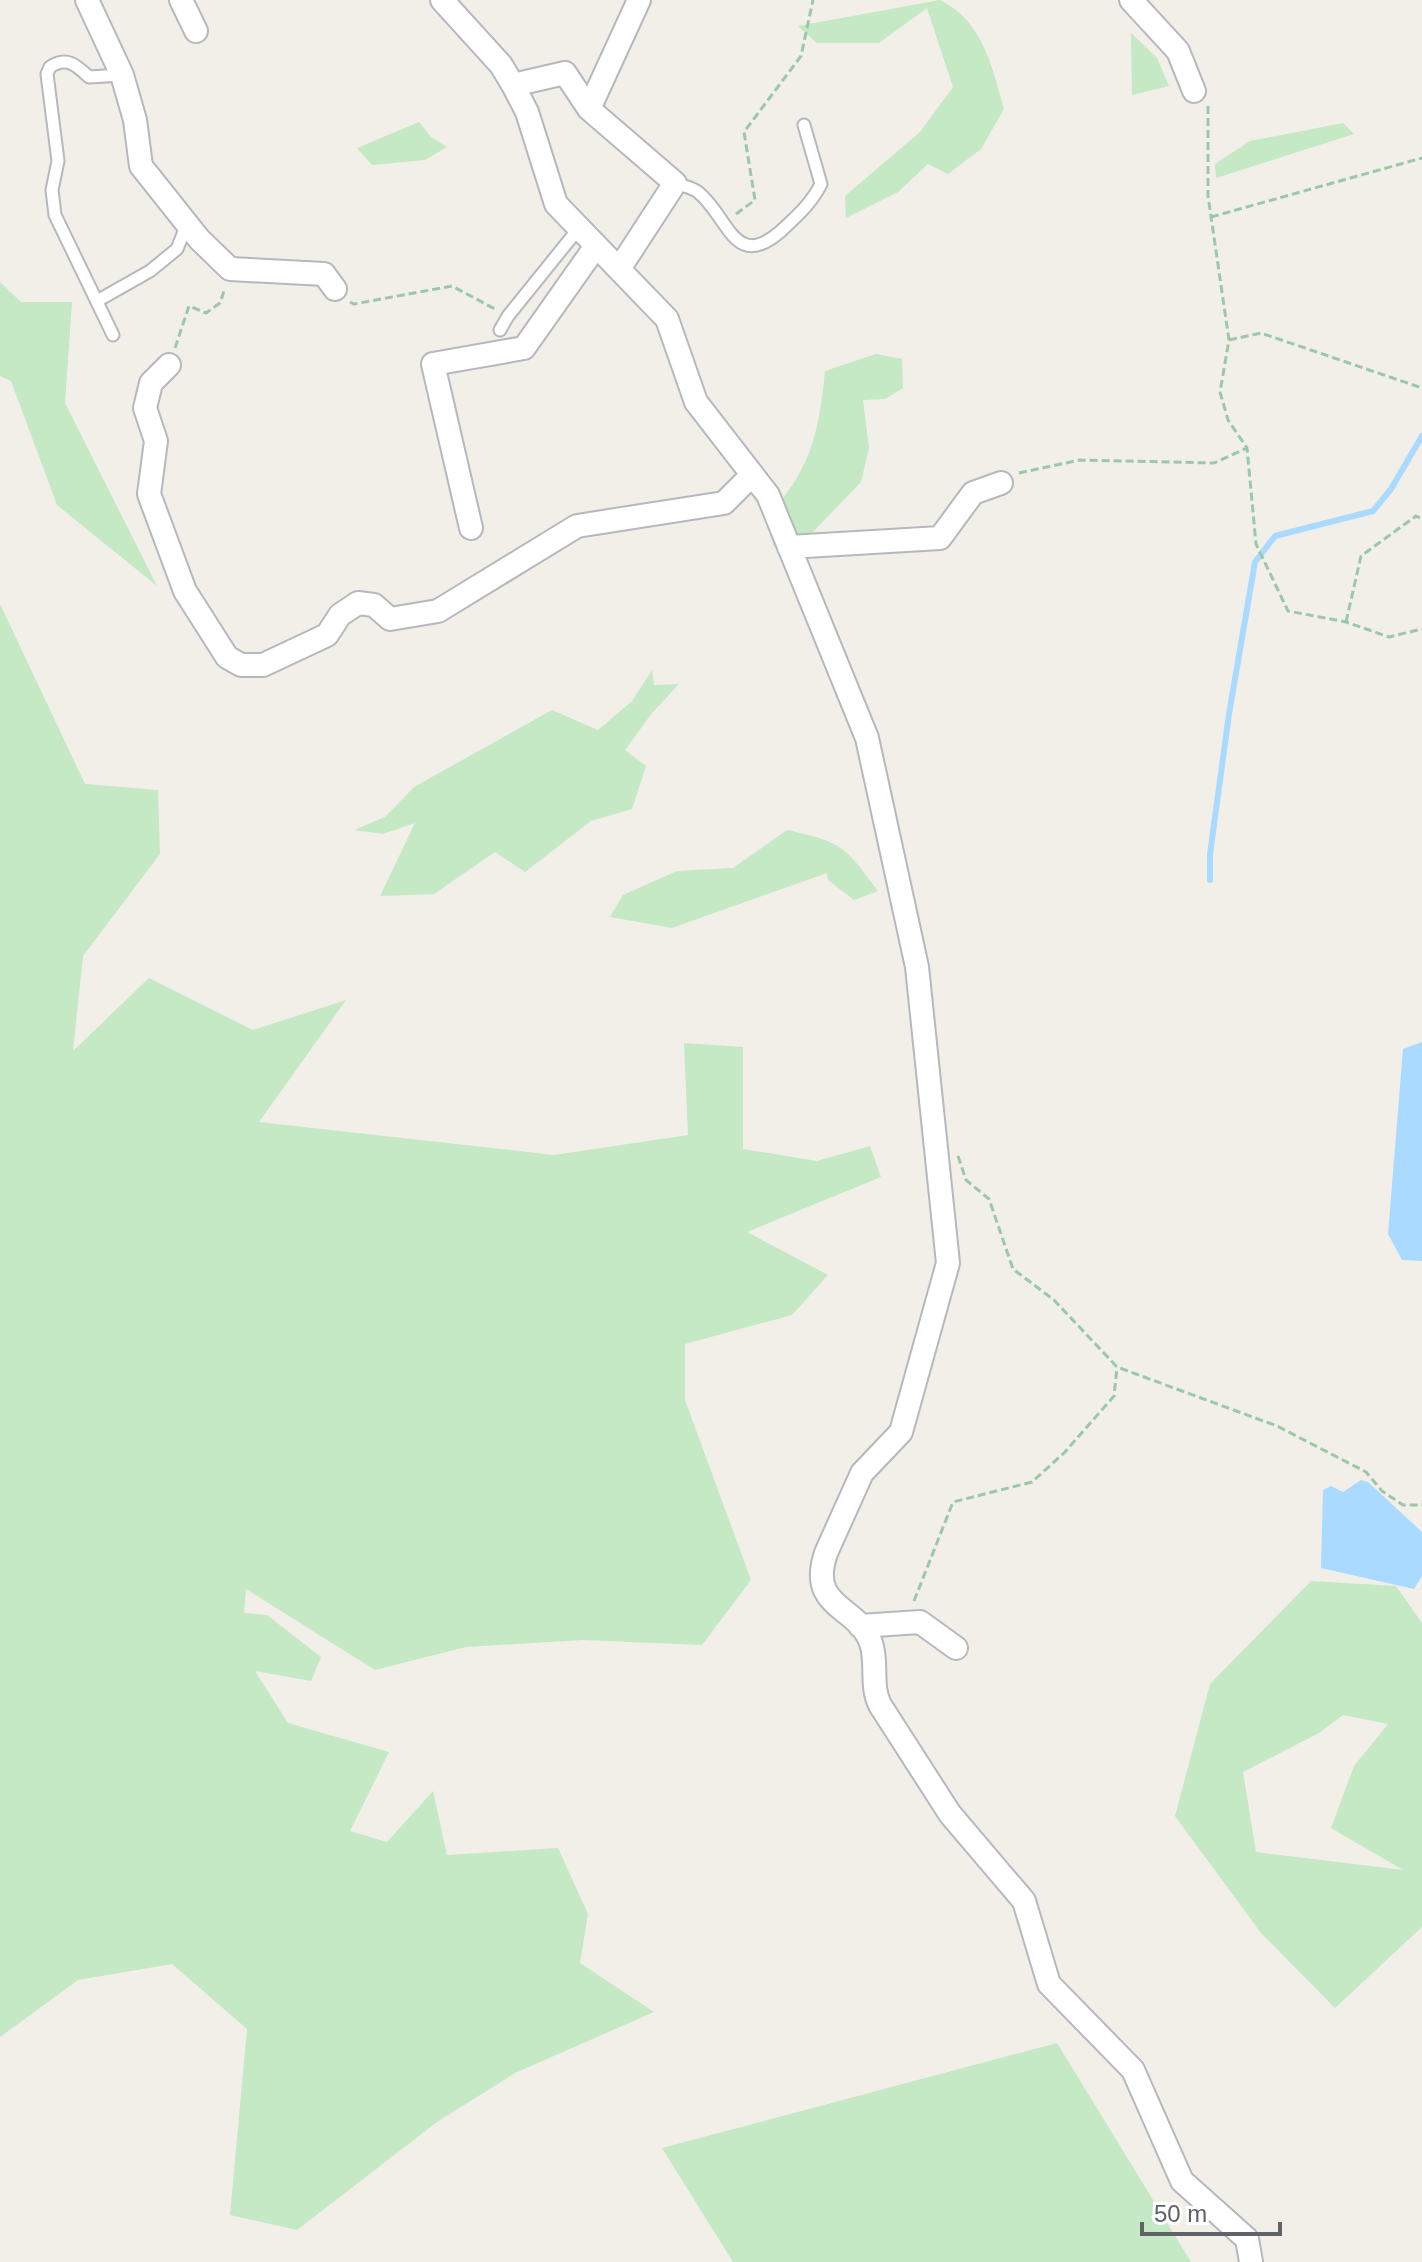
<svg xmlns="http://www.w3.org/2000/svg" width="1422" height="2262" font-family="Arial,sans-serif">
	<rect width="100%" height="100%" fill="#f1efe8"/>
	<!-- green -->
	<path fill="#c5e8c5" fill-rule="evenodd" d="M940,0C983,21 992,67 1004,109L981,149L948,174L928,164L898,192L846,218L845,196L920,132L953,87L927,8L879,43H817L798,26Z
		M1131,33L1157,58L1169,86L1132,95Z
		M419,122L431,137L447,147L425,160L372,165L357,148Z
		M1343,123L1354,134L1216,178L1215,164L1250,141Z
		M0,282L21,302H72L65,403L157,586L57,505L11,381L0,376Z
		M876,354L902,359L903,388L885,399L863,400L869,448L861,482L808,537L774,547L765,519C810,472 819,434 825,371Z
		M0,604L85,784L158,790L160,854L83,956L73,1051L149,978L253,1030L346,1000L259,1122L554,1155L688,1135L684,1043L743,1047V1149L817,1161L870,1146L881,1177L747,1232L828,1275L792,1315L685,1344V1400L751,1580L702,1645L583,1640L466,1647L375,1670L246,1589L244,1613L267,1615L321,1657L311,1681L255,1671L288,1723L389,1752L350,1831L387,1842L433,1791L447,1855L558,1848L588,1914L580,1963L654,2012L515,2073L437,2122L297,2230L230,2215L247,2029L172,1964L78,1980L0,2037Z
		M652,670L654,685L679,684L652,713L625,750L646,766L632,809L591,821L525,872L495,852L434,894L380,896L415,823L383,834L354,830L385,817L414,787L552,710L598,730L632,701Z
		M787,830C842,842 845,846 878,891L854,900L828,880L827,873L672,928L610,917L623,895L677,871L733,868Z
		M1311,1581L1396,1586L1422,1623V1927L1335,2008L1261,1933L1175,1816L1210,1684ZM1343,1715L1388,1724L1354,1766L1331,1828L1403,1870L1256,1852L1243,1772L1319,1733Z
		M1057,2043L1191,2262H733L662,2148Z"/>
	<!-- water -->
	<path fill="#aadaff" d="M1422,1042V1261L1402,1260L1388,1234L1403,1049Z
		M1361,1480L1368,1482L1422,1532V1576L1414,1589L1321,1568L1323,1490L1331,1486L1343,1492Z"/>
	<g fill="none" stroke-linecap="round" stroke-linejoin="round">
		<!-- stream -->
		<path stroke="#aadaff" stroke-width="6" d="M1210,880V854L1229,714L1255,562L1275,536L1373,511L1391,489L1422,436"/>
		<defs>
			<path id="service" d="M675,183C682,186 692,187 698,192C729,217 734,272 781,231C797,216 811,204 821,184L804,125
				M97,301L150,271L177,249L187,224
				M500,330L508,316L579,228
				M113,335L55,215L52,190L58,161L47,74L50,67C67,56 76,65 89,77L122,75"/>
			<path id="minor" d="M87,0L122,75L135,120L141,166L199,239L230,269L324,274L335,289
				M181,0L196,31
				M442,0L501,65L513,85L527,112L556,204L667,319L696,402L768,495L867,738L917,967L948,1263L901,1432L862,1473L826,1553C807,1609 858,1605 871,1643C878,1664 870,1685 880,1705L950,1814L1024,1901L1049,1984L1133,2070L1182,2181L1247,2239L1251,2262
				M1131,0L1178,51L1194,91
				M513,85L565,73L589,109L675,183L619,269
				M589,109L639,0
				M169,365L151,383L145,408L156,441L149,494L185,591L227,657L241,665H263L327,635L340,615L358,603L374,605L390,619L438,611L577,526L724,503L752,475
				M471,528L433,364L524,348L596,246
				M789,547L940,538L973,493L1001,483
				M860,1626L920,1622L956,1648"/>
		</defs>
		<!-- service casing -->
		<use href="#service" stroke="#b5b8bc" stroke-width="15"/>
		<!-- minor casing -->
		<use href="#minor" stroke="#b5b8bc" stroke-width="26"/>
		<!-- path -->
		<path stroke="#9cc7a9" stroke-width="3" stroke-dasharray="8 4" stroke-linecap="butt" d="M1208,106V196L1229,340L1220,392L1228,420L1247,448L1256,544L1288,611L1346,622L1389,637L1422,629
			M736,214L755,200L744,132L801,56L813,0
			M1211,217L1422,158
			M350,302L354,304L452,286L495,309
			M1229,340L1261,333L1422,388
			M175,348L189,306L206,313L220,303L225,288
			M1019,473L1080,460L1214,463L1247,448
			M1346,622L1361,556L1416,516L1422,519
			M958,1156L966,1180L989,1199L1013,1269L1054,1300L1117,1367L1277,1426L1366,1472L1382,1491L1403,1505H1422
			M914,1601L953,1502L1032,1482L1065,1452L1114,1396L1117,1367"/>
		<!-- service -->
		<use href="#service" stroke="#fff" stroke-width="11"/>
		<!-- minor -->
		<use href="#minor" stroke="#fff" stroke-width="22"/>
	</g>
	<!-- scale -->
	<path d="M1142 2222v12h138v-12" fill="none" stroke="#5f6368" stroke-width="4"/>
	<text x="1154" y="2222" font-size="24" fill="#5f6368" stroke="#ffffff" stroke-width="6" paint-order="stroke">50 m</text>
</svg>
